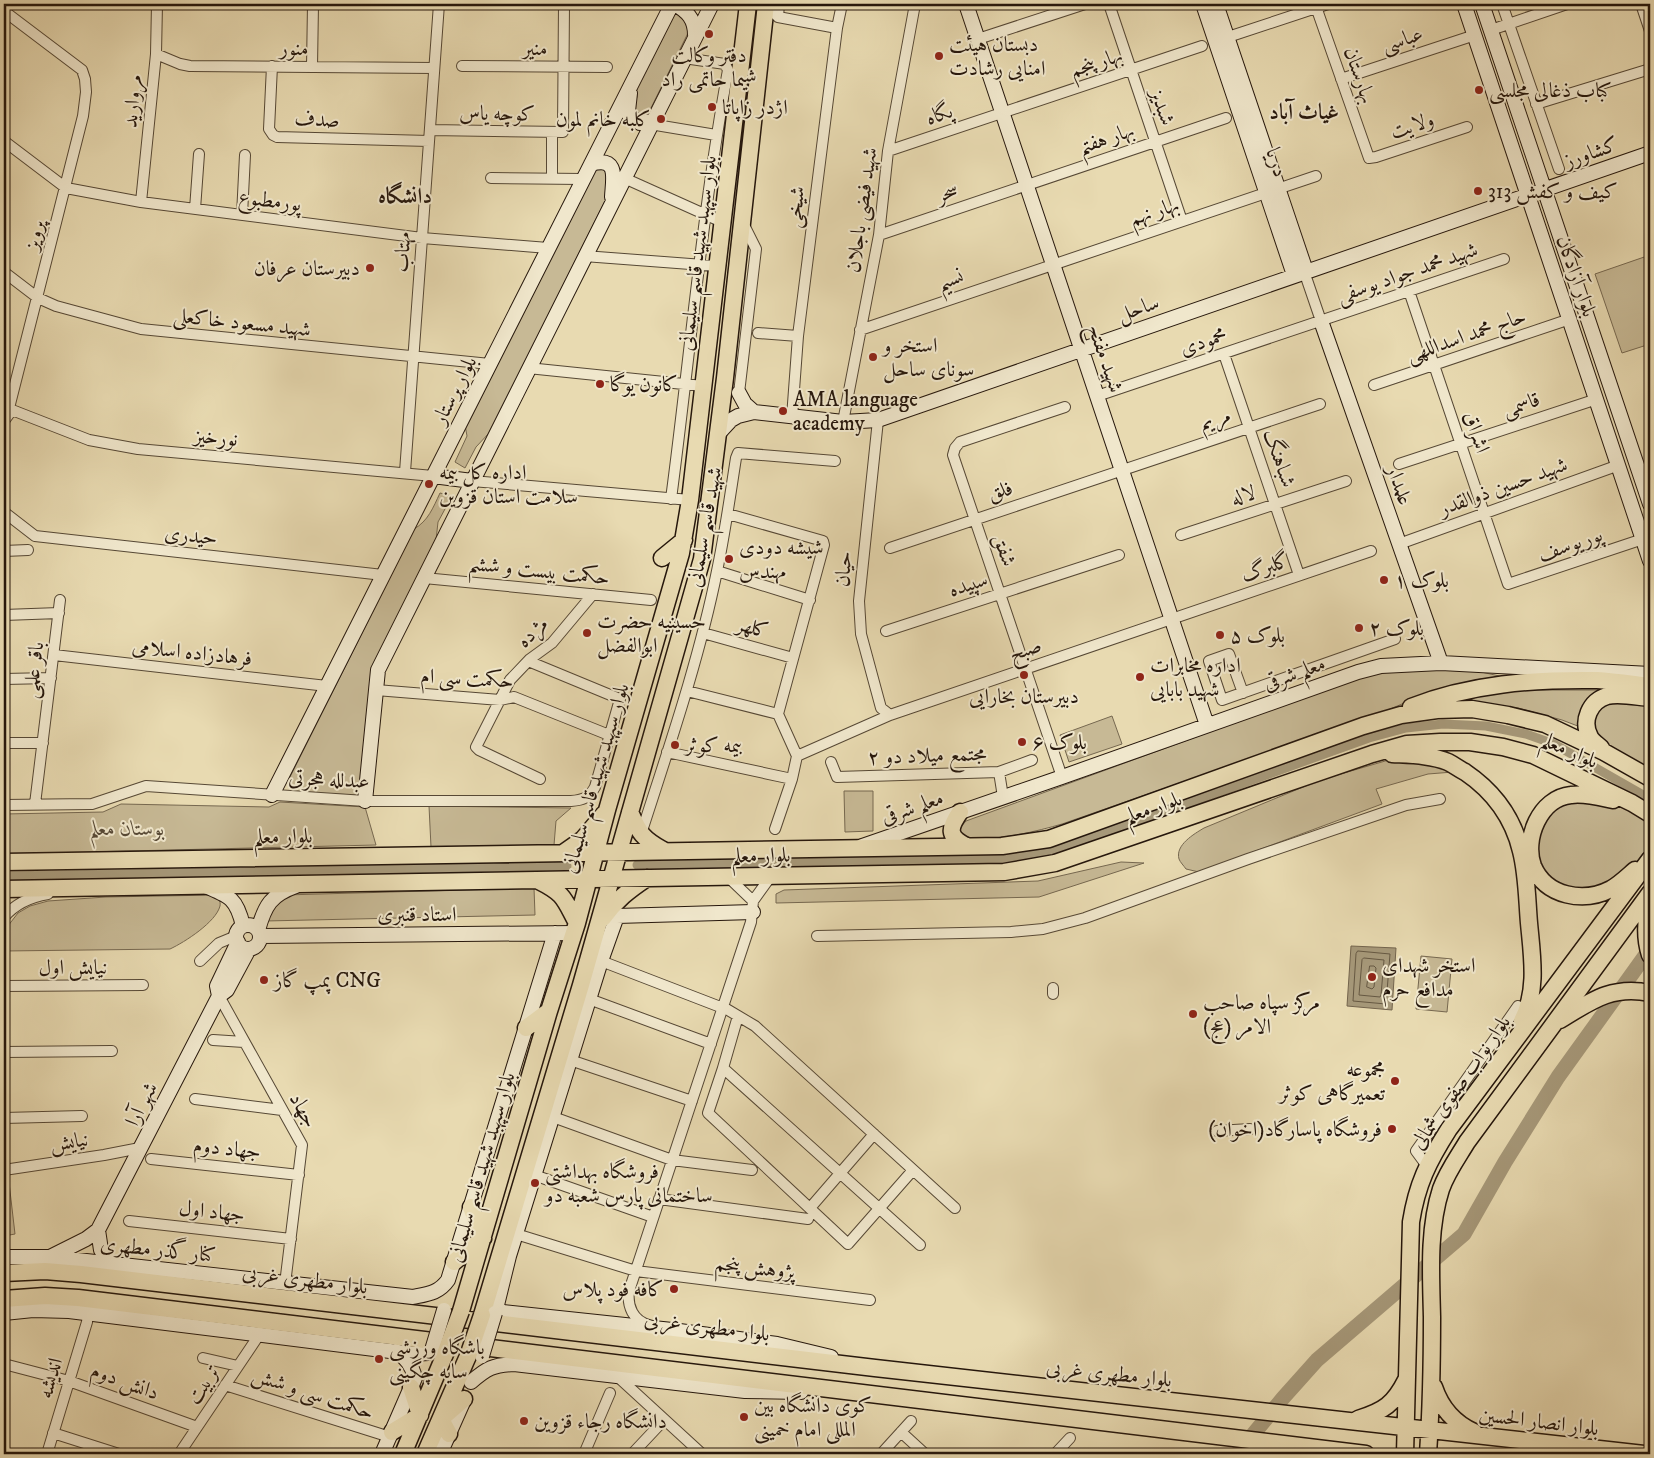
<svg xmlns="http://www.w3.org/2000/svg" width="1654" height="1458" font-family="'IM FELL DW Pica',Amiri,serif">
	<rect width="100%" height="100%" fill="#e8dab1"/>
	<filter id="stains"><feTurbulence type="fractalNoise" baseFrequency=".004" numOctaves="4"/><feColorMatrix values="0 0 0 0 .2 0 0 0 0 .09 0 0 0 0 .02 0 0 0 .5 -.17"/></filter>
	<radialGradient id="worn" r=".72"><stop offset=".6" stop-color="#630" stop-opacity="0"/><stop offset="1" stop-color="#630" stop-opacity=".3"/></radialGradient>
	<!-- green -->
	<path fill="#c7b995" stroke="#766850" d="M677,11L683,12L690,29L648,114L636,117L630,112L637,97V82L672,14Z
		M603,166L605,172L610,177L608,195L490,432L476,447L465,468L455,462L467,436L465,425L592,172Z
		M1650,255V344L1622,353L1595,274Z
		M440,493L452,496L438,522L436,540L373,668L361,793L355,795L295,792L289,784V779L414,529C428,521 433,508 440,493Z
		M1413,670H1472L1504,677L1480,679L1433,691L1383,712L1062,824C1038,831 997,841 972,838C967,837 962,834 957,831L966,821L1363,676L1384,672Z
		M1525,690H1610L1583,728L1562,720L1518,708L1465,702L1479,696Z
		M1608,700H1650V774L1593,737L1592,713Z
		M1112,716L1122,744L1069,762L1060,735Z
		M1392,759H1421L1453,772L1428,774L1376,789L1382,804L1199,872L1186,869C1184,866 1180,862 1179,859C1175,845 1194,834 1204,828L1320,780Z
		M844,791H873V831L845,832Z
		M1589,797L1627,807L1650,822V852L1611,883L1587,894L1555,887L1535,865V830L1554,804Z
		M280,802L365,807L376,845L4,854V814L103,812L121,804L269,807Z
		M429,806L571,808L556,821L554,845L431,847Z
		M1121,862L1144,863L1039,897L776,903V894L784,890L1038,881Z
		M534,888L535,915L265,921L261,915L284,895Z
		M215,895C218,898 221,901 220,906C216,922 185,942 170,949L4,951V931L18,913L30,906L48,901L106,897Z
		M1421,956L1452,959L1447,1012L1416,1009Z
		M4,1174H8L15,1234L4,1236Z"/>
	<!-- water -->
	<path fill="#a69879" stroke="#73644d" d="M1351,946L1396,948L1392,1010L1347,1006Z"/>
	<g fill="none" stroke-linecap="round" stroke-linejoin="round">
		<!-- shore -->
		<path stroke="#665842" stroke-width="1" d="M1358,951L1390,954L1386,1004L1353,1001L1356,954Z
			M1364,958L1384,960L1381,995L1380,997L1359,995L1362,960Z
			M1370,966H1374L1376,968L1374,987L1372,989L1367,987Z"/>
		<!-- canal -->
		<path stroke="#a69879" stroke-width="9" d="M637,865L1003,859L1052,852L1369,738L1406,728L1443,724L1486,726L1526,734L1554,744L1650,799
			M4,876L567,866"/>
		<!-- river -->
		<path stroke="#a69879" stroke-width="15" d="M1237,1454L1283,1398L1317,1360L1464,1234L1505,1162L1558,1077L1650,949"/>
		<defs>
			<path id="street" d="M1109,4L1182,221
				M1315,4L1369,158L1376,157L1467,127
				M1502,4L1559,169
				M1641,4L1650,31
				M4,11L82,70L85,79L86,92L83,116L9,408
				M774,13L778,17L779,4
				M778,17L837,28
				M1491,30L1567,4
				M1228,37L1328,4
				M978,39L1085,4
				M156,54L180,64L190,66L434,68
				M272,66L269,129L273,135L277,137L429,141
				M462,66L607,67
				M312,67L313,4
				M1341,79L1475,35
				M1536,104L1650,69
				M650,124L716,135
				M430,130L563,132L564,4
				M552,133V179
				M4,141L66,188L141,202L422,238L548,248
				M888,151L1202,46
				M491,178L583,179
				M624,178L722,222
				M141,202L156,54L157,4
				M195,209L199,154
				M242,215L245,155
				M879,235L1226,118
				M584,256L717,266
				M4,272L38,298L56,306L141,329L490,364
				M1307,280L1321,321
				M1409,291L1508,584L1643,539
				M860,330L1316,176
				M758,333L798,336
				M1224,354L1299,575
				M528,368L703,386
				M1374,385L1570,319
				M739,393L756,249L743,223
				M1097,396L1504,259
				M4,404L12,410L89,440L138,449L433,476
				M792,417L798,336L837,28L842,4
				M878,420L859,601L861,634L881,708L890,715
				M4,421L12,410
				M843,422L879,235L888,151L915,4
				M1399,464L1597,399
				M405,472L439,4
				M472,481L690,500
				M671,499C690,356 702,212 728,70L725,64L684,58
				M4,512L35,536L383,575
				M728,514L823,541L824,545L778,714L797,756L890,715L1371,551
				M1181,535L1346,481
				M1399,544L1619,465
				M890,548L1320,404
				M4,551L28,550
				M717,571L810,600
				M424,578L651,600
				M4,615L59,613
				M886,631L1119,555
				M703,633L793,658
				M54,655L327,686
				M4,679L51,678
				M376,690L500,700L514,697L609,735
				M687,691L778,714
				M1243,693L1229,654L1209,661L1222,700C1280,680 1337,659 1395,639
				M4,743H43
				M667,752L792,779
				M831,762L837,777L999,772L1032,760
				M999,772L1003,797
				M1062,777L953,455L955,448L960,442L1065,407
				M540,779L479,750L476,747L510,680L530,659L552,643L593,594
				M35,804L60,600
				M4,805L92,804L146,786L365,801H571C583,800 589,798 595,787L620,699L528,661
				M775,829L792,779L797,756
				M641,834C669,747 699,660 717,571C725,533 730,496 736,458L738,453L835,461
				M728,877L753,901
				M4,917C15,904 30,897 48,894
				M817,936L1011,932L1043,929L1085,918L1248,859L1406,805L1440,799
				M200,961L219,943L236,936
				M601,961L723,1008
				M4,986L143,985
				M1053,988V994
				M219,996L302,1145L285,1284
				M589,999L711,1044
				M723,1007L755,1026L955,1208
				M738,1016L723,1068L920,1245
				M213,1040L244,1042
				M4,1052L112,1051
				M570,1060L692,1101
				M723,1068L708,1113L848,1244L913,1170
				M195,1099L282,1110
				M553,1117L672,1160L752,1170
				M4,1118L82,1116
				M1217,1131L1250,1129
				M151,1159L299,1175
				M1427,1166L1416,1151L1518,1006
				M4,1170L104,1155L140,1148
				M534,1175L653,1217
				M659,1199L808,1219
				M810,1208L874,1134
				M129,1221L291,1239
				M516,1234L636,1271L870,1300
				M649,1325C633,1321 627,1306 629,1291L751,922L753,901L771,876
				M203,1358L238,1366
				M4,1364L69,1381L197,1427
				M617,1376L702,1454
				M225,1385L390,1437
				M901,1432L925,1454
				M53,1433L119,1454
				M47,1454L87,1322L88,1313
				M179,1454L259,1335
				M584,1454L610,1393
				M632,1454L664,1420
				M881,1454L911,1421
				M1055,1454L1070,1438"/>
			<path id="secondary" d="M674,4C688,11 695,20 695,35
				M966,4L1207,725
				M1203,4L1294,275
				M1216,4L1306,271
				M1464,4L1650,561
				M1482,4L1650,504
				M630,93L628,111L629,115L640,123L653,121
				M591,164C619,156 613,178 612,197
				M1321,321L1441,663
				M739,393L745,404L754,412
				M718,434L731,420L738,416L754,412L843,422L878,420L1650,153
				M433,476L472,481
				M272,795L672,4
				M365,801L378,670L712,4
				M862,846L1062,777L1358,672L1381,666L1441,663L1650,674
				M205,886C230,896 237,899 243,926
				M236 937a12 12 0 1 1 24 0a12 12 0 1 1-24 0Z
				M258,930C265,905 271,895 296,886
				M260,936L574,933
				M219,996L217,986L238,942
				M98,1230L101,1250L111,1264
				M4,1257H50L413,1297C428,1294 439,1293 448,1280L555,933
				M50,1257L86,1239L98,1230L219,996L227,990L249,949
				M496,1308L503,1312L672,1330L777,1344L831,1357
				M4,1313L33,1310L69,1311L414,1354L428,1353L432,1350
				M495,1313L509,1256L601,961L617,916L753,912
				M471,1382C487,1368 493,1365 514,1364L745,1391L801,1392
				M382,1454L415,1378C412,1365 406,1358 396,1351
				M440,1454L464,1400"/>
			<path id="primary" d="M662,558L684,540
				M1411,707C1470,684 1534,679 1597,680C1614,681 1633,684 1650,686
				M1601,748C1598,745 1592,741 1590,737C1581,721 1590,701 1607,696C1620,693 1637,697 1650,698
				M1392,754C1410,755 1431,755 1448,762C1454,765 1459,769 1465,772C1493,791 1513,818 1521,851C1527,874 1527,900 1529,923C1532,956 1538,990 1522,1021
				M1613,800C1599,797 1585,793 1571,795C1540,798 1523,839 1533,866C1546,897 1584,903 1611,889C1620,884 1628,876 1635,870
				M630,812C640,834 642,838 663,850
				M960,812C949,828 947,836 966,846
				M563,853L583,839L604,814
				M4,862L1002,846L1049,839L1363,726L1401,715L1437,710L1472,709L1508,715L1545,724L1604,752L1650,778
				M539,881C565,894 564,899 577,923
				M4,889L1004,872L1055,863L1372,754L1407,744L1440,742H1470L1503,747L1533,755L1632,803L1650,814
				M1650,901C1646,920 1644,936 1650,955
				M603,918C616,900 629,890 647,878
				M1560,1020C1591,1001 1612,985 1650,993
				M526,1028L549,1011
				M454,1262L483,1238L471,1207
				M4,1273L45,1271L81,1274L875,1368L1644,1454
				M4,1299L45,1296L78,1298L1366,1454
				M461,1311L549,1011L577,923L607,810L681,553L690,500L748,4
				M482,1315L581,985L702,559L725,378L766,4
				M1434,1387C1441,1408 1454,1423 1474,1432
				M1358,1419C1384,1411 1394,1404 1406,1380
				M392,1432L420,1415L411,1387
				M449,1434L441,1419L464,1399
				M403,1454L445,1354
				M425,1454L468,1356
				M1405,1454L1411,1222C1417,1184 1428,1162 1449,1129L1650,859
				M1428,1454C1431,1409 1432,1363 1432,1317C1431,1275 1428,1229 1441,1189C1447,1172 1458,1157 1467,1142L1650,893"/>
		</defs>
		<!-- street casing -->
		<use href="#street" stroke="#564835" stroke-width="12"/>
		<!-- secondary casing -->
		<use href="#secondary" stroke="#26170c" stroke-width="16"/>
		<!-- primary casing -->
		<use href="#primary" stroke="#26170c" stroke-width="19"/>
		<!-- street -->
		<use href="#street" stroke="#f0e7cc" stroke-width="10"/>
		<!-- secondary -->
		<use href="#secondary" stroke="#f0e7cc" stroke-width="14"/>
		<!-- primary -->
		<use href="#primary" stroke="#e8dab1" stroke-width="16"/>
		<defs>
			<path id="secondary-bridge" d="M432,1350L444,1310
				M482,1356L495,1313"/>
			<path id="primary-bridge" d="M445,1354L461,1311
				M468,1356L482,1315"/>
		</defs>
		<!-- secondary-bridge casing -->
		<use href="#secondary-bridge" stroke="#26170c" stroke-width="16" stroke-linecap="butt"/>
		<!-- primary-bridge casing -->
		<use href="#primary-bridge" stroke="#26170c" stroke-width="19" stroke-linecap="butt"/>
		<!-- secondary-bridge -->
		<use href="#secondary-bridge" stroke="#f0e7cc" stroke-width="14"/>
		<!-- primary-bridge -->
		<use href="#primary-bridge" stroke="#e8dab1" stroke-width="16"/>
	</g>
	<!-- markers -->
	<g fill="#8f2418" stroke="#f0e7cc" stroke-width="2">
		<circle cx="709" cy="34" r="5"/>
		<circle cx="939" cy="56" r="5"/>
		<circle cx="1479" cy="90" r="5"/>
		<circle cx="712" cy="107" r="5"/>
		<circle cx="661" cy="119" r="5"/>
		<circle cx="1478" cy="191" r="5"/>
		<circle cx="370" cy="268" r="5"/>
		<circle cx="873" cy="357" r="5"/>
		<circle cx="600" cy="384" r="5"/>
		<circle cx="783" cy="411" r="5"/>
		<circle cx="429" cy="484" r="5"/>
		<circle cx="729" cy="559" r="5"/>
		<circle cx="1384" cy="580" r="5"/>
		<circle cx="1359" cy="628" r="5"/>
		<circle cx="587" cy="633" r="5"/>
		<circle cx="1220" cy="635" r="5"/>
		<circle cx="1024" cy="675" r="5"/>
		<circle cx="1140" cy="677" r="5"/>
		<circle cx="1022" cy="742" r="5"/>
		<circle cx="675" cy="745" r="5"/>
		<circle cx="1372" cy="977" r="5"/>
		<circle cx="264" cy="980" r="5"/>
		<circle cx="1193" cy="1014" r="5"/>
		<circle cx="1395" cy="1081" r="5"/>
		<circle cx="1392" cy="1129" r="5"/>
		<circle cx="535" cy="1183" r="5"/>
		<circle cx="674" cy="1289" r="5"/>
		<circle cx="379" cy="1359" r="5"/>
		<circle cx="744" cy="1417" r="5"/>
		<circle cx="524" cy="1421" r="5"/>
	</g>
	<g text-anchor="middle" stroke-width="4" stroke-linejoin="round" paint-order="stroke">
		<!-- street labels -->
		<g font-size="21" fill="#26170c" stroke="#f0e7cc">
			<text transform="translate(1402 39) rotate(-18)" y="7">عباسی</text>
			<text transform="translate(294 48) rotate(1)" y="7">منور</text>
			<text x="535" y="55">منیر</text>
			<text transform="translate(1096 62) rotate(-18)" y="7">بهار پنجم</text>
			<text transform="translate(1360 75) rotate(71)" y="7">بهارستان</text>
			<text transform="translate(132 101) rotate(-84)" y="7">مروارید</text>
			<text transform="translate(1163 107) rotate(71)" y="7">شبدیز</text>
			<text transform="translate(497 113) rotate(1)" y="7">کوچه یاس</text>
			<text transform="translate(939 114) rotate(-19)" y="7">پگاه</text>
			<text transform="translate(317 119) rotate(2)" y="7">صدف</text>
			<text transform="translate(1412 125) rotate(-18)" y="7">ولایت</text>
			<text transform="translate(1106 138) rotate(-19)" y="7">بهار هفتم</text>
			<text transform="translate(1591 152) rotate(-19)" y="7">کشاورز</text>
			<text transform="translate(1277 162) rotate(71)" y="7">دریا</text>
			<text transform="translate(947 192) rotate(-19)" y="7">سحر</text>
			<text transform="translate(270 200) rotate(7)" y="7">پورمطبوع</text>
			<text transform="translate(795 207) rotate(-83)" y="7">شیخی</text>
			<text transform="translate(861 210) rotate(-82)" y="7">شهید فیضی باجلان</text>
			<text transform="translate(1154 211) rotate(-18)" y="7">بهار نهم</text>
			<text transform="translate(34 235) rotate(-76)" y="7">پرویز</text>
			<text transform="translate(402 252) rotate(-86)" y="7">مهتاب</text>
			<text transform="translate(697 253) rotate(-83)" y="7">بلوار سپهبد شهید قاسم سلیمانی</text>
			<text transform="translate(1407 272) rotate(-19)" y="7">شهید محمد جواد یوسفی</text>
			<text transform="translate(1577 276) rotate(71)" y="7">بلوار آزادگان</text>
			<text transform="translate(950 279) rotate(-19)" y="7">نسیم</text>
			<text transform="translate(1138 308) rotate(-19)" y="7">ساحل</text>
			<text transform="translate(242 322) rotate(6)" y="7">شهید مسعود خاکعلی</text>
			<text transform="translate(1466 335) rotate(-19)" y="7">حاج محمد اسداللهی</text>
			<text transform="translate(1203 341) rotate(-19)" y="7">محمودی</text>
			<text transform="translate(1106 358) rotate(71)" y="7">شهید مفتح</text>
			<text transform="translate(454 390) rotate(-63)" y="7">بلوار پرستار</text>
			<text transform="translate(1521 404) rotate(-18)" y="7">قاسمی</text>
			<text transform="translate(1215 419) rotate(-19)" y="7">مریم</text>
			<text transform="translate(1477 432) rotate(71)" y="7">اشراق</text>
			<text transform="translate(216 437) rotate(5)" y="7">نورخیز</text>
			<text transform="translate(1280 458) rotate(71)" y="7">شباهنگ</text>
			<text transform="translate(1400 485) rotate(71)" y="7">علمدار</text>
			<text transform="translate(1503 486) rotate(-20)" y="7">شهید حسین ذوالقدر</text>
			<text transform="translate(1000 491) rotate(-19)" y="7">فلق</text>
			<text transform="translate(1243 495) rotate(-18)" y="7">لاله</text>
			<text transform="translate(704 527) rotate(-80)" y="7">شهید قاسم سلیمانی</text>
			<text transform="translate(191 535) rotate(6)" y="7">حیدری</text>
			<text transform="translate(1570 544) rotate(-19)" y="7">پوریوسف</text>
			<text transform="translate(1005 550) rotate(71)" y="7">شفق</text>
			<text transform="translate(1265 567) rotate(-19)" y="7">گلبرگ</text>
			<text transform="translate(843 569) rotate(-85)" y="7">حیان</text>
			<text transform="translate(539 570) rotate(6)" y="7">حکمت بیست و ششم</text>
			<text transform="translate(968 584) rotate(-18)" y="7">سپیده</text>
			<text transform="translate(753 627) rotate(16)" y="7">کلهر</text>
			<text transform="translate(532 632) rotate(-43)" y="7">مژده</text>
			<text transform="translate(1025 649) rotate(-19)" y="7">صبح</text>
			<text transform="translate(192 652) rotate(6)" y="7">فرهادزاده اسلامی</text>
			<text transform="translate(33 670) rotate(-83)" y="7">باقر علمی</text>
			<text transform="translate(1294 673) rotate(-20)" y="7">معلم شرقی</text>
			<text transform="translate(467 678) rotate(3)" y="7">حکمت سی ام</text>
			<text transform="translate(1570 750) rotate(24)" y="7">بلوار معلم</text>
			<text transform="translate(927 755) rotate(-2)" y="7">مجتمع میلاد دو ۲</text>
			<text transform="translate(595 778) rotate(-74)" y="7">بلوار سپهبد شهید قاسم سلیمانی</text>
			<text transform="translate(329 779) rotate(3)" y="7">عبدلله هجرتی</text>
			<text transform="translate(912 807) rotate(-19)" y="7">معلم شرقی</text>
			<text transform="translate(1153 807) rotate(-19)" y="7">بلوار معلم</text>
			<text transform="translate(283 836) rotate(-1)" y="7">بلوار معلم</text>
			<text transform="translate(761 855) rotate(-1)" y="7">بلوار معلم</text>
			<text x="417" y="921">استاد قنبری</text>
			<text x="73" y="974">نیایش اول</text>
			<text transform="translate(1460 1082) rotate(-55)" y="7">بلوار نواب صفوی شمالی</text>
			<text transform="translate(141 1104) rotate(-63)" y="7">شهر آرا</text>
			<text transform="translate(304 1110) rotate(61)" y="7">جهاد</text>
			<text transform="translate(69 1141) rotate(-8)" y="7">نيايش</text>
			<text transform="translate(227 1148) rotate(6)" y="7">جهاد دوم</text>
			<text transform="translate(481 1167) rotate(-74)" y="7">بلوار سپهبد شهید قاسم سلیمانی</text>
			<text transform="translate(212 1211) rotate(6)" y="7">جهاد اول</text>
			<text transform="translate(158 1249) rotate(6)" y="7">کنار گذر مطهری</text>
			<text transform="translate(755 1267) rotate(7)" y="7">پژوهش پنجم</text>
			<text transform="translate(305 1279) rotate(7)" y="7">بلوار مطهری غربی</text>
			<text transform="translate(707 1326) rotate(7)" y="7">بلوار مطهری غربی</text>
			<text transform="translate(1109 1373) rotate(6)" y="7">بلوار مطهری غربی</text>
			<text transform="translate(50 1378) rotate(-73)" y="7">اندیشه</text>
			<text transform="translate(125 1381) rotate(20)" y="7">دانش دوم</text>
			<text transform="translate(203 1384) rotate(-56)" y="7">تربیت</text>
			<text transform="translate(313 1393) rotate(18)" y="7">حکمت سی و شش</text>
			<text transform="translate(1539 1421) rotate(7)" y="7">بلوار انصار الحسین</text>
		</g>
		<!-- poi labels -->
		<g font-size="21" fill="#26170c" stroke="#f0e7cc" text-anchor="start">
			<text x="949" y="51">دبستان هیئت<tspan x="949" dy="24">امنایی رشادت</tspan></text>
			<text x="709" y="62" text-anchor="middle">دفتر وکالت<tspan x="709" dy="24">شیما حاتمی راد</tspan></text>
			<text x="1489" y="97">کباب ذغالی مجلسی</text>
			<text x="722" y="114">اژدر زاپاتا</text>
			<text x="651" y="126" text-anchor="end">کلبه خانم لمون</text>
			<text x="1488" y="198">کیف و کفش 313</text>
			<text x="360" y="275" text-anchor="end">دبیرستان عرفان</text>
			<text x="883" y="352">استخر و<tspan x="883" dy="24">سونای ساحل</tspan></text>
			<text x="610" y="391">کانون یوگا</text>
			<text x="793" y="406">AMA language<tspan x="793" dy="24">academy</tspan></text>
			<text x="439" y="479">اداره کل بیمه<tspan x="439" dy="24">سلامت استان قزوین</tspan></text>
			<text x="739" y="554">شیشه دودی<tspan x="739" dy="24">مهندس</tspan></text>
			<text x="1394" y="587">بلوک ۱</text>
			<text x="597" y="628">حسینیه حضرت<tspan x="597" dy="24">ابوالفضل</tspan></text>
			<text x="1369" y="635">بلوک ۲</text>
			<text x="1230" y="642">بلوک ۵</text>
			<text x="1150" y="672">اداره مخابرات<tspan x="1150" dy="24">شهید بابایی</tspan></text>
			<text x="1024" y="703" text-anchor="middle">دبیرستان بخارایی</text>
			<text x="1032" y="749">بلوک ۶</text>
			<text x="685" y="752">بیمه کوثر</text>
			<text x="1382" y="972">استخر شهدای<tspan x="1382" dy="24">مدافع حرم</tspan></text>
			<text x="274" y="987">پمپ گاز CNG</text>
			<text x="1203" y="1009">مرکز سپاه صاحب<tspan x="1203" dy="24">الامر (عج)</tspan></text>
			<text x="1385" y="1076" text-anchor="end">مجموعه<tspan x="1385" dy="24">تعمیرگاهی کوثر</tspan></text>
			<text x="1382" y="1136" text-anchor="end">فروشگاه پاسارگاد(اخوان)</text>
			<text x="545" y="1178">فروشگاه بهداشتی<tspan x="545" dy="24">ساختمانی پارس شعبه دو</tspan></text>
			<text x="664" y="1296" text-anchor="end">کافه فود پلاس</text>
			<text x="389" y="1354">باشگاه ورزشى<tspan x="389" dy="24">سايه چگينى</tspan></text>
			<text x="754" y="1412">کوی دانشگاه بین<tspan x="754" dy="24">المللی امام خمینی</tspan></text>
			<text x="534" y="1428">دانشگاه رجاء قزوین</text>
		</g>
		<!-- park labels -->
		<g font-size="21" font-style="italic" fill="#564835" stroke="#f0e7cc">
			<text x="127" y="835">بوستان معلم</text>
		</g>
		<!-- neighbourhood labels -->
		<g font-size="22" font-weight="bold" fill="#26170c" stroke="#f0e7cc">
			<text x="1304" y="119">غیاث آباد</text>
			<text x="405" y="203">دانشگاه</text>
		</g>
	</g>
	<!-- margin -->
	<rect width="1654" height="1458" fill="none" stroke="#e8dab1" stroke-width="20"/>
	<rect x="5" y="5" width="1644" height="1448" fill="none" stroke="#26170c" stroke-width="2.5"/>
	<rect x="10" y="10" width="1634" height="1438" fill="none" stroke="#26170c"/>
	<rect width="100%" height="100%" filter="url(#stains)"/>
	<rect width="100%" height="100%" fill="url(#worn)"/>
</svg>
